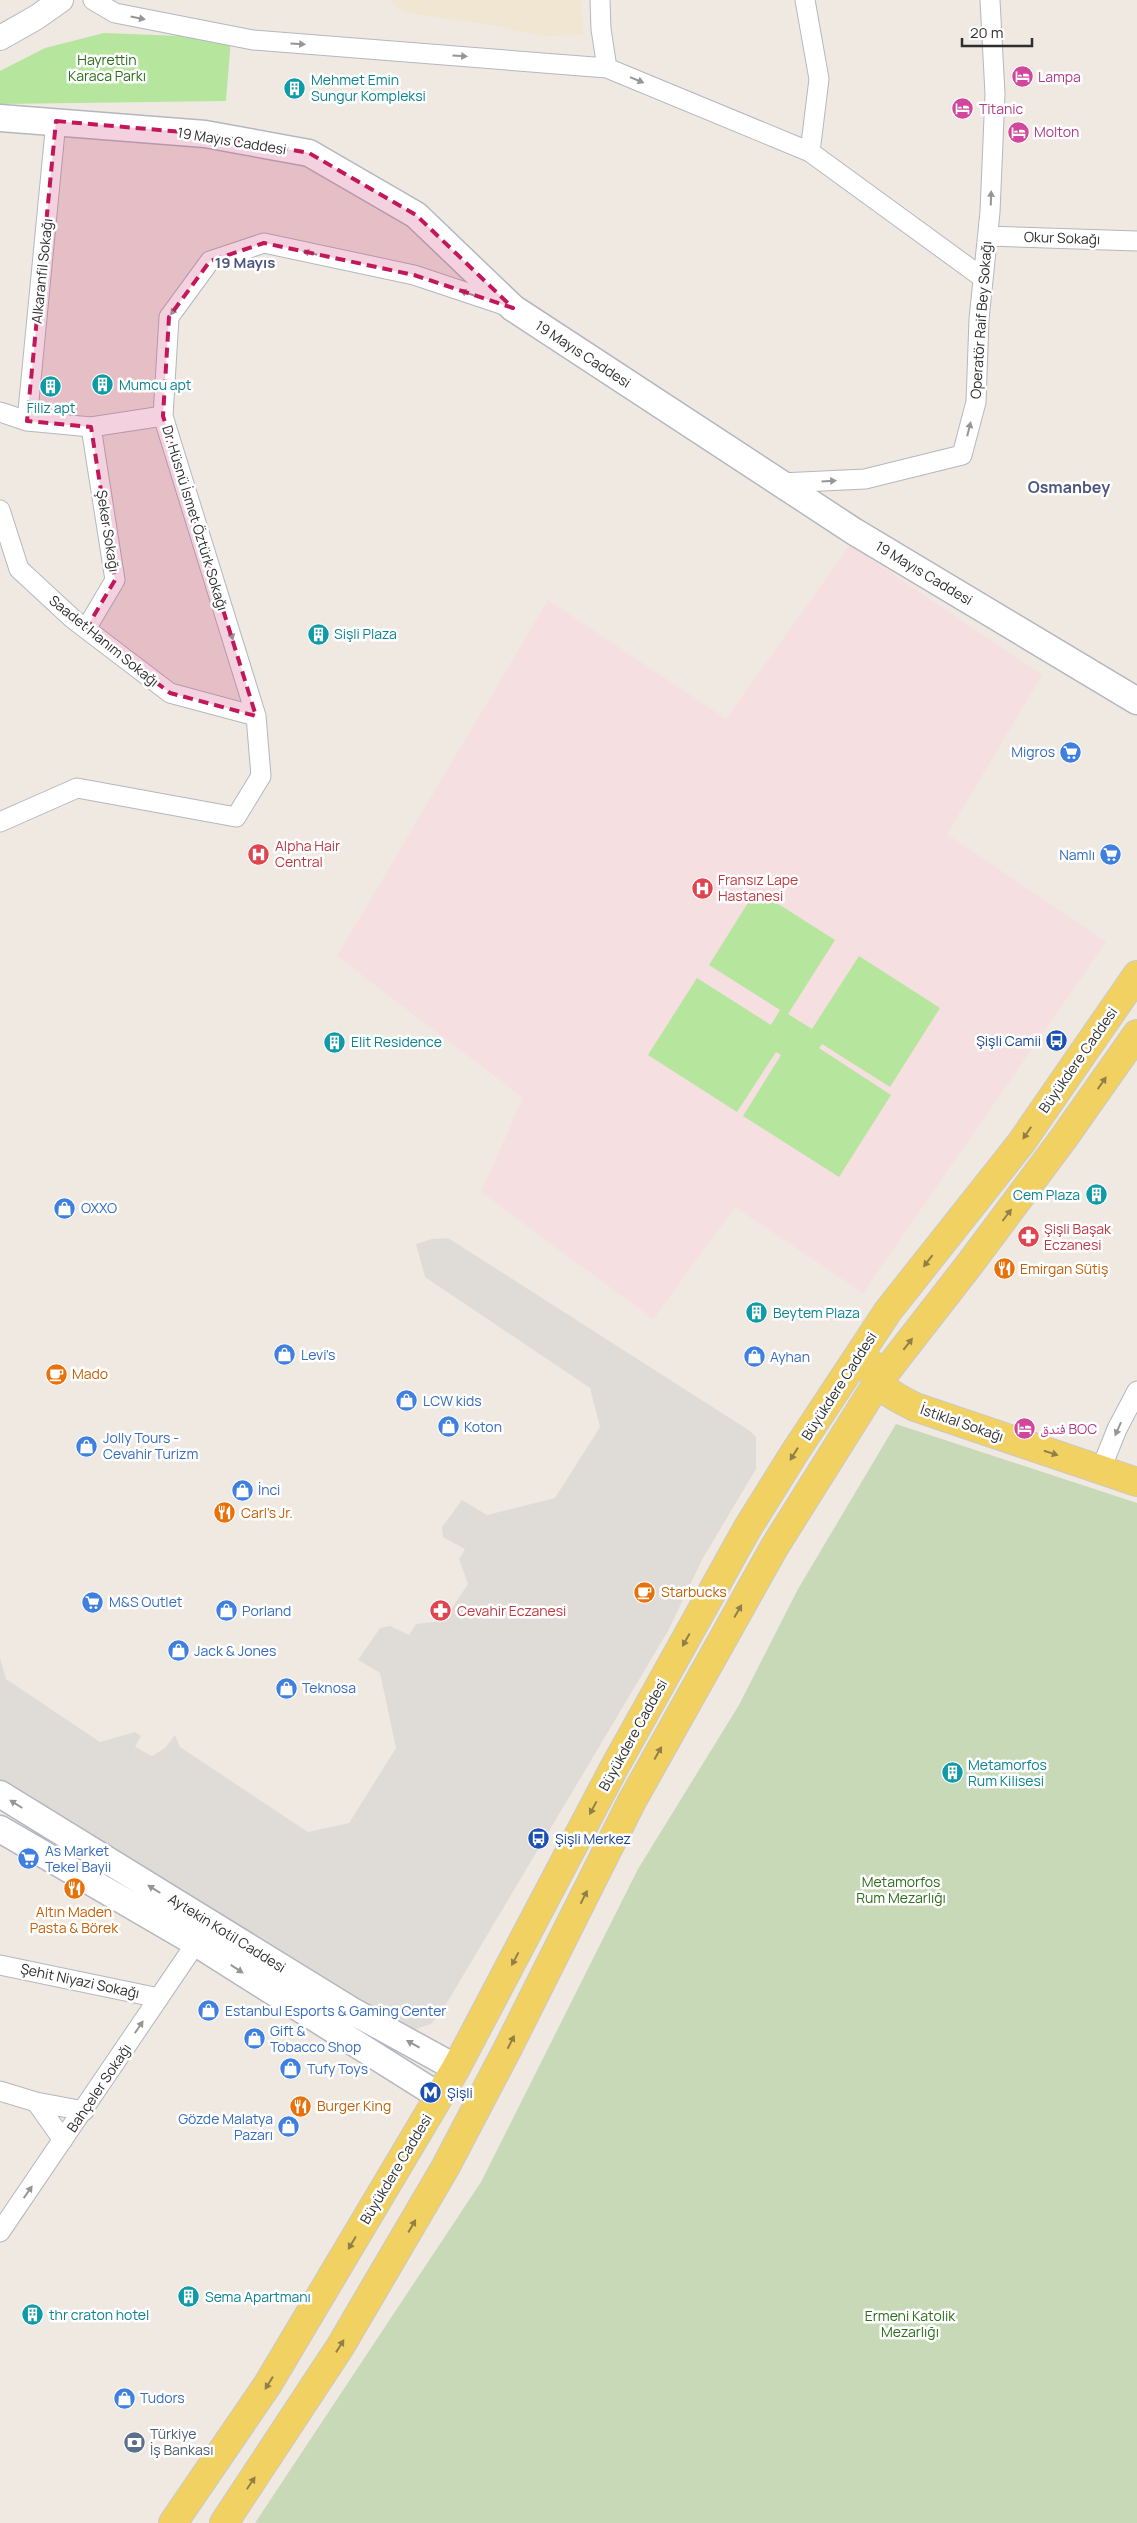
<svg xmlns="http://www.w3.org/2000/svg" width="1137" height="2523" font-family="Manrope,'Noto Naskh Arabic',sans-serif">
	<rect width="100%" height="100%" fill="#efe9e1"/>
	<!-- education -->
	<path fill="#f0e6d1" d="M390,0H581L583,35L542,36L497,26L404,12Z"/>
	<!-- medical -->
	<path fill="#f5dfe0" d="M850,545L1042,675L947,834L1106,942L863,1293L735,1207L653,1319L481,1192L523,1098L337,956L548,600L726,719Z"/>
	<!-- green -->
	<path fill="#b6e59e" d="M104,33L231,38L226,101L0,104V71L45,48Z
		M756,890L835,940L788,1014L812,1029L859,956L940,1008L890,1087L822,1044L819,1048L891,1095L839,1177L743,1116L781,1055L776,1052L737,1112L648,1055L697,978L771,1025L780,1010L709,965Z"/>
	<!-- cemetery -->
	<path fill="#c8d9b8" d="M896,1424L1137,1503V2523H255L481,2182L638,1869L739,1705L798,1589Z"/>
	<!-- plaza -->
	<path fill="#dfdcd8" d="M448,1238L750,1431L756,1437V1469L703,1558L668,1631L442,2011L431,2024L416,2029L400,2026L0,1780V1658L6,1679L100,1742L135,1732L141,1736L135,1747L152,1756L165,1748L175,1735L180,1747L308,1832L349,1823L396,1748L380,1673L358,1660L380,1628L390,1626L409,1635L416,1624L443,1621L468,1584L459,1559L465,1549L443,1537L442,1527L462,1500L487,1515L555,1498L600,1427L590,1388L425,1277L416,1244L432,1239Z"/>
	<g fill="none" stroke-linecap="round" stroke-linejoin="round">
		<defs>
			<path id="minor" d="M93,0L115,13L253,40L607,68L810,152L983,278
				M600,0L601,29L607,68
				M805,0L819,79L810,152
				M988,236L1137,241
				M0,412L27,421L91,427L163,416
				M27,421L56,121
				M781,483L865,479L962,455L976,402L979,319L990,212L995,94L990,0
				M0,510L19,569L73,619L170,693L256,716
				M86,629L115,580L91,427
				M0,822L77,788L236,817L261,776L256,716L163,416L169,317L210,261L264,243L414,275L507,306
				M1101,1469L1117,1429L1137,1391
				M0,1965L159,1998
				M0,2091L36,2102L84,2111
				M36,2102L63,2140
				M0,2232L196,1943"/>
			<path id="tertiary" d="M0,38L37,17L61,0"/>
			<path id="secondary" d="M0,118L205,134L309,153L416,215L513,308L855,532L1137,701
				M0,1794L354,2012L456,2068
				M0,1829L196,1943L439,2096"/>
			<path id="primary" d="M871,1364C873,1387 897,1398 915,1407L1137,1482
				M173,2523L268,2384L456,2068L614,1768L747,1529L795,1452L888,1311L1021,1143L1137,975
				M224,2523L340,2347L445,2168L508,2048L632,1801L775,1546L878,1382L969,1265L1063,1139L1137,1034"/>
		</defs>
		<!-- minor casing -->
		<use href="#minor" stroke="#b4b7c1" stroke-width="21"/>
		<!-- tertiary casing -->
		<use href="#tertiary" stroke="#b4b7c1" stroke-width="26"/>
		<!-- secondary casing -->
		<use href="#secondary" stroke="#b4b7c1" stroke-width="29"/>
		<!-- primary casing -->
		<use href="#primary" stroke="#c9c9c9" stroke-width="30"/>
		<!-- minor -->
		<use href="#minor" stroke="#fff" stroke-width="19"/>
		<!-- tertiary -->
		<use href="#tertiary" stroke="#fff" stroke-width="24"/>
		<!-- secondary -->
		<use href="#secondary" stroke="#fff" stroke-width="26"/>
		<!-- primary -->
		<use href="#primary" stroke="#f2d163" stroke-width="28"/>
	</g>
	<!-- one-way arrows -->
	<defs><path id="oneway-solid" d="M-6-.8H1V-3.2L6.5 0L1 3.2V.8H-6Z" transform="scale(1.25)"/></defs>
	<g fill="#969696">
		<use href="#oneway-solid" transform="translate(138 18) rotate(11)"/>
		<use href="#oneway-solid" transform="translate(298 44) rotate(4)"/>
		<use href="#oneway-solid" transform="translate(460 56) rotate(4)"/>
		<use href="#oneway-solid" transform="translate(637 80) rotate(22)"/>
		<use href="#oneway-solid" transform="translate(991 198) rotate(-88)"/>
		<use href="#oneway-solid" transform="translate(310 253) rotate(-167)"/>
		<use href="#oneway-solid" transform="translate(467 293) rotate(-161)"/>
		<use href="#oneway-solid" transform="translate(175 309) rotate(126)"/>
		<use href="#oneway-solid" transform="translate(969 429) rotate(-76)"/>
		<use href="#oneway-solid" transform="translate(829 481) rotate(-3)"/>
		<use href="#oneway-solid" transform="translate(231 633) rotate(73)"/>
		<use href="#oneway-solid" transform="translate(1118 1429) rotate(114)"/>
		<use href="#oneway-solid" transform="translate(16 1804) rotate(-148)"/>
		<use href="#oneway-solid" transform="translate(154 1889) rotate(-148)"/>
		<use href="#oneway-solid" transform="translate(237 1969) rotate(33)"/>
		<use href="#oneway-solid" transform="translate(139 2027) rotate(-56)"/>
		<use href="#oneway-solid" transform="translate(413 2044) rotate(-151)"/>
		<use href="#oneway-solid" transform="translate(28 2192) rotate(-55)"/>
	</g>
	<g fill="#908048">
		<use href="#oneway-solid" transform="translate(1102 1083) rotate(-55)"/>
		<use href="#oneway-solid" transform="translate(1027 1133) rotate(124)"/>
		<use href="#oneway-solid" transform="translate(1007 1215) rotate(-53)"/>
		<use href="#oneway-solid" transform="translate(928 1261) rotate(128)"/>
		<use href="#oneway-solid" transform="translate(908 1344) rotate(-52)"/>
		<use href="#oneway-solid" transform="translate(1051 1453) rotate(18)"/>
		<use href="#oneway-solid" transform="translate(794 1454) rotate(122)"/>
		<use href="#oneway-solid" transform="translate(738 1611) rotate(-60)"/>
		<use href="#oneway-solid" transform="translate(686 1640) rotate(119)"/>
		<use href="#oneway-solid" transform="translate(658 1753) rotate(-61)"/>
		<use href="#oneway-solid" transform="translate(593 1808) rotate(118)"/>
		<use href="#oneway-solid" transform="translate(584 1897) rotate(-63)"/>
		<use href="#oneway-solid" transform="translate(515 1959) rotate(118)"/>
		<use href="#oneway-solid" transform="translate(511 2042) rotate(-63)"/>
		<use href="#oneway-solid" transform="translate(412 2226) rotate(-60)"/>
		<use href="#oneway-solid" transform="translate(352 2243) rotate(121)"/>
		<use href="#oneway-solid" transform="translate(340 2346) rotate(-58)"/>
		<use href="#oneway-solid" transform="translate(269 2383) rotate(122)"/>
		<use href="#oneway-solid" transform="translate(251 2483) rotate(-56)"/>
	</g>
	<!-- marked area -->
	<path fill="#c2185b" fill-opacity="0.2" stroke="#c2185b" stroke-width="4" stroke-dasharray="10 6" stroke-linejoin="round" d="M56,121L205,134L309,153L416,215L513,308L414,275L264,243L210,261L169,317L163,416L256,716L170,693L86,629L115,580L91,427L27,421Z"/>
	<!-- icons -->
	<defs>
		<symbol id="hotel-disc" viewBox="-11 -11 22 22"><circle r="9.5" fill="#d1479c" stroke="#fff"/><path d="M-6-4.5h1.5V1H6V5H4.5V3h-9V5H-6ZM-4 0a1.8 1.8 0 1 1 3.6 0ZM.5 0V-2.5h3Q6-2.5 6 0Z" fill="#fff"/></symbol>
		<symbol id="building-disc" viewBox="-11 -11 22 22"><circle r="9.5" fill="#0f9aa8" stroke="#fff"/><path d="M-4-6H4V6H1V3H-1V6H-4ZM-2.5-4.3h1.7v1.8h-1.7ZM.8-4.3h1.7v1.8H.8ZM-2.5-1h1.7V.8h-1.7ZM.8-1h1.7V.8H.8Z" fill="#fff"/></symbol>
		<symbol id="supermarket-disc" viewBox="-11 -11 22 22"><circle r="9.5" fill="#3f7fe0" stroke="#fff"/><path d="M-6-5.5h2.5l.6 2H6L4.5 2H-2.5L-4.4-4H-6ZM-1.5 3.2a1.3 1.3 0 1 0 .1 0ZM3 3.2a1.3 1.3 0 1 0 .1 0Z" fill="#fff"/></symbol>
		<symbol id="hospital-disc" viewBox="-11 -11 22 22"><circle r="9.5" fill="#e0444e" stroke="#fff"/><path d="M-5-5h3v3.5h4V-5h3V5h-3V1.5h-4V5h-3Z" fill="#fff"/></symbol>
		<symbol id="bus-disc" viewBox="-11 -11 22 22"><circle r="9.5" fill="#1a4fb4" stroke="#fff"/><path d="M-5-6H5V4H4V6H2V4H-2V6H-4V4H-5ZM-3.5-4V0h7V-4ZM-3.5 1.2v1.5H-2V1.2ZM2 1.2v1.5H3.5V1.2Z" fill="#fff"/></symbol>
		<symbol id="shop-disc" viewBox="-11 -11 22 22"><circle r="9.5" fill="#3f7fe0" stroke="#fff"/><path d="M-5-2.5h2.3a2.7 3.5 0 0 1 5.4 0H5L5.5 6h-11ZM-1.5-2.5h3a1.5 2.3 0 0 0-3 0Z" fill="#fff"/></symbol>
		<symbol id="pharmacy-disc" viewBox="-11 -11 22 22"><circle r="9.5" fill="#e0444e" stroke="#fff"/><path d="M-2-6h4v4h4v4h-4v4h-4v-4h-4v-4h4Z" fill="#fff"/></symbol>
		<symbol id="restaurant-disc" viewBox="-11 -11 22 22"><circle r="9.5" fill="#e8710a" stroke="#fff"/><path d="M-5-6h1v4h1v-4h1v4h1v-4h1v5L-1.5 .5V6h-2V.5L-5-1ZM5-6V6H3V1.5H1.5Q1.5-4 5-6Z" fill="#fff"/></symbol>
		<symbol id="cafe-disc" viewBox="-11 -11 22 22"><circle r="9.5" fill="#e8710a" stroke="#fff"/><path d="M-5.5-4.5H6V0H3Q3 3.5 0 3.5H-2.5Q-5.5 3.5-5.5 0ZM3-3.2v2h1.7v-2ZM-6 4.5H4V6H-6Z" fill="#fff"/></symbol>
		<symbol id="metro-disc" viewBox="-11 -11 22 22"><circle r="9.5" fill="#1a4fb4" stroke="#fff"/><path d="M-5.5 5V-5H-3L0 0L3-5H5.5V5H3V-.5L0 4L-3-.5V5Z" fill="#fff"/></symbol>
		<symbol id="bank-disc" viewBox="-11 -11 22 22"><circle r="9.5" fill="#5c6f8a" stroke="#fff"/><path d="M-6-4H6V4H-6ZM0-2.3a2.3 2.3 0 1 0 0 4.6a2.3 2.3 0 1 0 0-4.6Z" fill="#fff"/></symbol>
	</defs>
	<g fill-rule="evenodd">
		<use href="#hotel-disc" x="1010" y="64" width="25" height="25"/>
		<use href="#building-disc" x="282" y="76" width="25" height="25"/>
		<use href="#hotel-disc" x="950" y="96" width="25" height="25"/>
		<use href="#hotel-disc" x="1006" y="120" width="25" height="25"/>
		<use href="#building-disc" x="90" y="372" width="25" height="25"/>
		<use href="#building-disc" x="38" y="374" width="25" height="25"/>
		<use href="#building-disc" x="306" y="622" width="25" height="25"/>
		<use href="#supermarket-disc" x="1058" y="740" width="25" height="25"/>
		<use href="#hospital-disc" x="246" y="842" width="25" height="25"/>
		<use href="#supermarket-disc" x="1098" y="842" width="25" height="25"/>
		<use href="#hospital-disc" x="690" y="876" width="25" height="25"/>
		<use href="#bus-disc" x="1044" y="1028" width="25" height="25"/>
		<use href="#building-disc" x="322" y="1030" width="25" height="25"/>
		<use href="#building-disc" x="1084" y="1182" width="25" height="25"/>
		<use href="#shop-disc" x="52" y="1196" width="25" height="25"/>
		<use href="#pharmacy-disc" x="1016" y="1224" width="25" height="25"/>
		<use href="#restaurant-disc" x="992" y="1256" width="25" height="25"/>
		<use href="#building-disc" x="744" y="1300" width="25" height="25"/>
		<use href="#shop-disc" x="272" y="1342" width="25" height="25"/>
		<use href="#shop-disc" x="742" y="1344" width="25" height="25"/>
		<use href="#cafe-disc" x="44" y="1362" width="25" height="25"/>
		<use href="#shop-disc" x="394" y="1388" width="25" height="25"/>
		<use href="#shop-disc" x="436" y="1414" width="25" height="25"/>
		<use href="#hotel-disc" x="1012" y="1416" width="25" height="25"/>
		<use href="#shop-disc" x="74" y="1434" width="25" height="25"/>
		<use href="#shop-disc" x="230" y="1478" width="25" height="25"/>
		<use href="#restaurant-disc" x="212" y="1500" width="25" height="25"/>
		<use href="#cafe-disc" x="632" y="1580" width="25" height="25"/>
		<use href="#supermarket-disc" x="80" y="1590" width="25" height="25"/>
		<use href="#shop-disc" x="214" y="1598" width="25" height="25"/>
		<use href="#pharmacy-disc" x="428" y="1598" width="25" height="25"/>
		<use href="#shop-disc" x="166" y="1638" width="25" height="25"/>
		<use href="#shop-disc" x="274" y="1676" width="25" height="25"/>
		<use href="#building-disc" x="940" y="1760" width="25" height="25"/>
		<use href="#bus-disc" x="526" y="1826" width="25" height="25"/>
		<use href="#supermarket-disc" x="16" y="1846" width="25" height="25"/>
		<use href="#restaurant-disc" x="62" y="1876" width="25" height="25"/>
		<use href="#shop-disc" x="196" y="1998" width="25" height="25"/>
		<use href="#shop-disc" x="242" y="2026" width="25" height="25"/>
		<use href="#shop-disc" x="278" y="2056" width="25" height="25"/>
		<use href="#metro-disc" x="418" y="2080" width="25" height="25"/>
		<use href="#restaurant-disc" x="288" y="2094" width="25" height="25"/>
		<use href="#shop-disc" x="276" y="2114" width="25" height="25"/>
		<use href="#building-disc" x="176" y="2284" width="25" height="25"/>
		<use href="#building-disc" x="20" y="2302" width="25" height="25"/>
		<use href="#shop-disc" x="112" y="2386" width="25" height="25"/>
		<use href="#bank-disc" x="122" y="2430" width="25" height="25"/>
	</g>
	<g text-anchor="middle" stroke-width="5" stroke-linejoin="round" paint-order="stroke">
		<!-- park labels -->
		<g font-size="14" fill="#2c6e1b" stroke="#fff">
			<text x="107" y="65">Hayrettin<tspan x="107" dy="16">Karaca Parkı</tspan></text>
			<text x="901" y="1887">Metamorfos<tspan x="901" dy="16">Rum Mezarlığı</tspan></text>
			<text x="910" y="2321">Ermeni Katolik<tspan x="910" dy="16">Mezarlığı</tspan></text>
		</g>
		<!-- hotel labels -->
		<g font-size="14" fill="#b23c85" stroke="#fff" text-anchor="start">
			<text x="1038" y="82">Lampa</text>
			<text x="979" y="114">Titanic</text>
			<text x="1034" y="137">Molton</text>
			<text x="1040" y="1434">فندق BOC</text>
		</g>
		<!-- culture labels -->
		<g font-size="14" fill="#0d838f" stroke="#fff" text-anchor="start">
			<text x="311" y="85">Mehmet Emin<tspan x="311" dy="16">Sungur Kompleksi</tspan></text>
			<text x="119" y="390">Mumcu apt</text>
			<text x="51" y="413" text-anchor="middle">Filiz apt</text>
			<text x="334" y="639">Sişli Plaza</text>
			<text x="351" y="1047">Elit Residence</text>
			<text x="1080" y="1200" text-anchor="end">Cem Plaza</text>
			<text x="773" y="1318">Beytem Plaza</text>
			<text x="968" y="1770">Metamorfos<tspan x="968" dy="16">Rum Kilisesi</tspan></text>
			<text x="205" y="2302">Sema Apartmanı</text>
			<text x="49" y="2320">thr craton hotel</text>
		</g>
		<!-- street labels -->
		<g font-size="14" fill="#2e2e2e" stroke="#fff">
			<text transform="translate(232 141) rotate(9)" y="5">19 Mayıs Caddesi</text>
			<text transform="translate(1062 238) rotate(2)" y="5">Okur Sokağı</text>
			<text transform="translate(42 271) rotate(-84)" y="5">Alkaranfil Sokağı</text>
			<text transform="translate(981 320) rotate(-86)" y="5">Operatör Raif Bey Sokağı</text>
			<text transform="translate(583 354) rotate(33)" y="5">19 Mayıs Caddesi</text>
			<text transform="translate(195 518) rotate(73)" y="5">Dr. Hüsnü İsmet Öztürk Sokağı</text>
			<text transform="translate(108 531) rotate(81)" y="5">Şeker Sokağı</text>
			<text transform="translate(924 573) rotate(31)" y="5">19 Mayıs Caddesi</text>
			<text transform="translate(104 641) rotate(39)" y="5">Saadet Hanım Sokağı</text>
			<text transform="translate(1078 1060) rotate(-55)" y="5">Büyükdere Caddesi</text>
			<text transform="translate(839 1386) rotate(-57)" y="5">Büyükdere Caddesi</text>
			<text transform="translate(962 1423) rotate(19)" y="5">İstiklal Sokağı</text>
			<text transform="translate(633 1735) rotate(-61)" y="5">Büyükdere Caddesi</text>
			<text transform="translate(227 1933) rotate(32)" y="5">Aytekin Kotil Caddesi</text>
			<text transform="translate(80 1981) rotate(12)" y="5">Şehit Niyazi Sokağı</text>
			<text transform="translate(99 2088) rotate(-56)" y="5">Bahçeler Sokağı</text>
			<text transform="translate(396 2169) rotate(-59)" y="5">Büyükdere Caddesi</text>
		</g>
		<!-- shop labels -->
		<g font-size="14" fill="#366cbe" stroke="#fff" text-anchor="start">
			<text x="1055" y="757" text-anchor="end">Migros</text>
			<text x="1095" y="860" text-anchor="end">Namlı</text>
			<text x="81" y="1213">OXXO</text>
			<text x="301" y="1360">Levi's</text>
			<text x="770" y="1362">Ayhan</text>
			<text x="423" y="1406">LCW kids</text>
			<text x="464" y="1432">Koton</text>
			<text x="103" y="1443">Jolly Tours -<tspan x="103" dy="16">Cevahir Turizm</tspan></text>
			<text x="258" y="1495">İnci</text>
			<text x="109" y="1607">M&amp;S Outlet</text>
			<text x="242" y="1616">Porland</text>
			<text x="194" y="1656">Jack &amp; Jones</text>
			<text x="302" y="1693">Teknosa</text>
			<text x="45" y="1856">As Market<tspan x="45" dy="16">Tekel Bayii</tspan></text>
			<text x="225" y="2016">Estanbul Esports &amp; Gaming Center</text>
			<text x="270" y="2036">Gift &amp;<tspan x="270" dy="16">Tobacco Shop</tspan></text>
			<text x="307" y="2074">Tufy Toys</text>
			<text x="273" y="2124" text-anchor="end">Gözde Malatya<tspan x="273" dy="16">Pazarı</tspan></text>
			<text x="140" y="2403">Tudors</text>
		</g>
		<!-- health labels -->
		<g font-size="14" fill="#be3a42" stroke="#fff" text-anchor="start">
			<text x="275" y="851">Alpha Hair<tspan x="275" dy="16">Central</tspan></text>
			<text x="718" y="885">Fransız Lape<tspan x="718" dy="16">Hastanesi</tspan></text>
			<text x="1044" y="1234">Şişli Başak<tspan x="1044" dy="16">Eczanesi</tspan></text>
			<text x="457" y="1616">Cevahir Eczanesi</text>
		</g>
		<!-- transit labels -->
		<g font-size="14" fill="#164399" stroke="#fff" text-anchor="start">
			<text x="1041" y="1046" text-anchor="end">Şişli Camii</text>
			<text x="555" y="1844">Şişli Merkez</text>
			<text x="447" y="2098">Şişli</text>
		</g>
		<!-- food labels -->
		<g font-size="14" fill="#c56008" stroke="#fff" text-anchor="start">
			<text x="1020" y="1274">Emirgan Sütiş</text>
			<text x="72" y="1379">Mado</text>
			<text x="241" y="1518">Carl's Jr.</text>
			<text x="661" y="1597">Starbucks</text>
			<text x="74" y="1917" text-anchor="middle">Altın Maden<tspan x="74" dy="16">Pasta &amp; Börek</tspan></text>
			<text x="317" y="2111">Burger King</text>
		</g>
		<!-- service labels -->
		<g font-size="14" fill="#4e5e75" stroke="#fff" text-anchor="start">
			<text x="150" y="2439">Türkiye<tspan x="150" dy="16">İş Bankası</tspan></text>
		</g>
		<!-- neighbourhood labels -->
		<g font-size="15" font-weight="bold" fill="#4d5680" stroke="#fff">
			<text x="245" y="268">19 Mayıs</text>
		</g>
		<!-- quarter labels -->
		<g font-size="16" font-weight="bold" fill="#4d5680" stroke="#fff">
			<text x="1069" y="493">Osmanbey</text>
		</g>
	</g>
	<!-- scale -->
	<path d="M962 38v8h70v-8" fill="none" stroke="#2e2e2e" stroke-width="2.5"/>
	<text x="970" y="38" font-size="15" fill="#2e2e2e" stroke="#ffffff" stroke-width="4" paint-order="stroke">20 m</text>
</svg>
